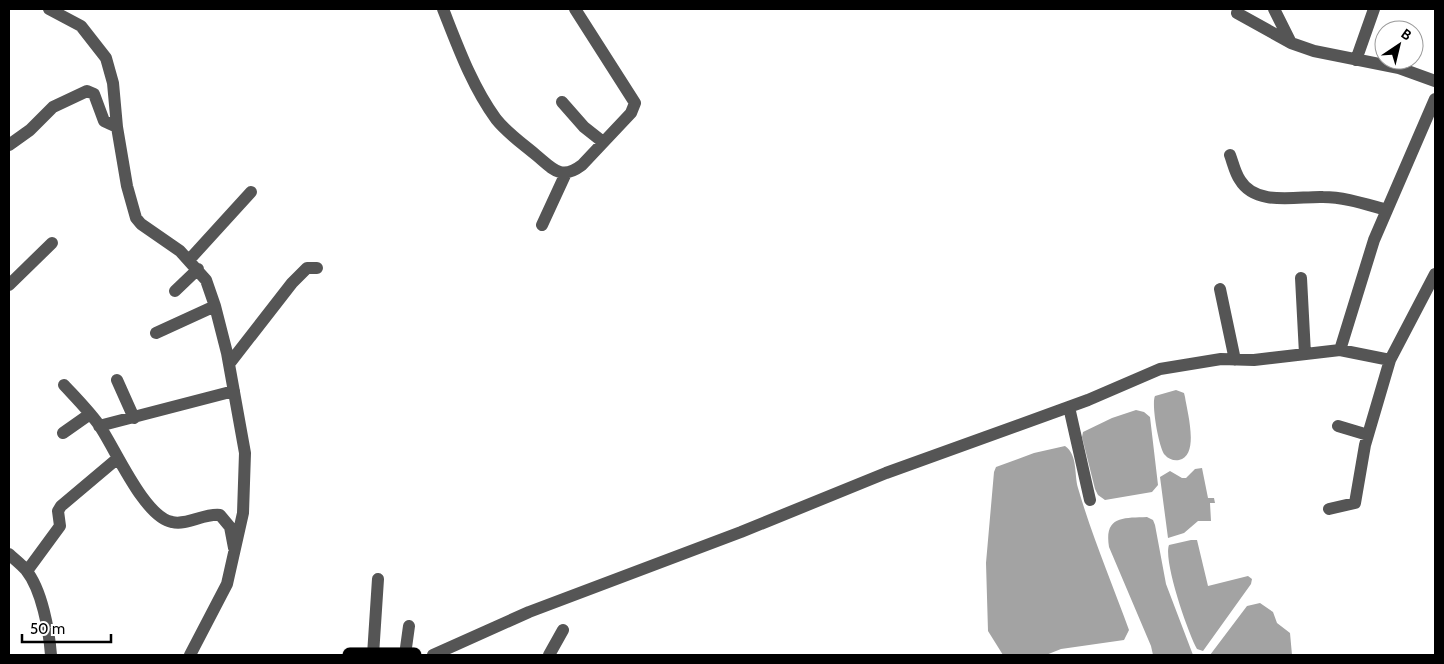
<svg xmlns="http://www.w3.org/2000/svg" width="1444" height="664" font-family="Cabin,sans-serif">
	<rect width="100%" height="100%" fill="#fff"/>
	<!-- water -->
	<path fill="#a3a3a3" d="M1176,390L1184,393L1185,397C1187,411 1200,456 1179,460C1174,461 1168,459 1165,455C1159,449 1151,404 1155,396Z
		M1136,410L1144,412L1150,417L1158,485L1152,492L1105,500L1098,495L1095,489L1082,437L1083,432L1112,418Z
		M1065,446C1078,455 1074,474 1078,488C1092,536 1112,583 1129,630L1124,640L1061,649L1046,655H1003L988,631L986,563L994,472L996,467L1034,453Z
		M1202,468L1208,498H1214L1215,503H1210L1211,521H1198L1184,533L1168,538L1160,477L1170,471L1182,478H1186L1195,469Z
		M1147,517L1153,520L1155,525L1166,584L1193,655H1153L1151,646L1109,547C1104,516 1123,518 1147,517Z
		M1191,540H1197L1208,586L1248,576L1252,579L1251,584L1203,651L1197,649C1188,633 1163,561 1169,545Z
		M1260,603L1273,612L1277,623L1290,633L1292,655H1210L1247,606Z"/>
	<g fill="none" stroke-linecap="round" stroke-linejoin="round">
		<defs>
			<path id="highway" d="M350,655H414"/>
		</defs>
		<!-- highway casing -->
		<use href="#highway" stroke="#dbdbdb" stroke-width="16"/>
		<!-- minor -->
		<path stroke="#555" stroke-width="12" d="M49,9L81,26L106,58L113,83L117,127L127,186L136,218L141,224L180,251L206,280L215,306L227,353L245,453L243,513L227,584L190,655
			M443,9C458,47 472,86 496,119C507,133 523,144 536,155C553,169 561,181 582,165L631,113L635,103L575,9
			M1274,9L1291,43
			M1237,13L1291,43L1314,51L1399,68L1435,81
			M1356,60L1374,9
			M562,102L584,127L603,142
			M9,145L30,130L53,107L87,91L94,94L104,121L117,127
			M1230,155C1233,163 1235,173 1240,180C1256,207 1298,196 1323,197C1345,197 1365,204 1387,210
			M542,225L566,173
			M189,260L251,192
			M1301,278L1305,354
			M9,285L52,243
			M1220,289L1235,360
			M175,291L198,269
			M156,333L215,306
			M1340,350L1374,240L1435,99
			M1390,360L1435,274
			M229,364L292,283L307,268H317
			M117,380L134,418
			M64,385C76,398 89,411 99,425C115,448 144,517 172,522C187,526 204,513 220,515L230,527L234,548
			M1069,407L1090,500
			M99,426L234,391
			M1338,426L1368,435
			M63,433L90,414
			M9,554C14,559 21,564 26,570C42,590 49,630 51,655
			M27,571L60,526L58,511L61,506L118,458
			M373,655L378,579
			M405,655L409,626
			M433,655L529,612L741,532L886,473L1088,400L1160,369L1221,359L1254,360L1340,350L1390,360L1365,445L1355,503L1329,509
			M549,655L563,630"/>
		<!-- highway -->
		<use href="#highway" stroke="#000" stroke-width="15"/>
	</g>
	<!-- border -->
	<rect width="1444" height="664" fill="none" stroke="#000000" stroke-width="20"/>
	<!-- north arrow -->
	<g transform="translate(1399 45) rotate(35)"><circle r="24" fill="#ffffff" stroke="#999999"/>
	<path d="M0-4L9 19L0 12L-9 19Z" fill="#000000"/>
	<text y="-8" font-size="14" font-weight="bold" text-anchor="middle" fill="#000000">B</text>
	</g>
	<!-- scale -->
	<path d="M22 634v8h89v-8" fill="none" stroke="#000000" stroke-width="2.5"/>
	<text x="30" y="634" font-size="15" fill="#000000" stroke="#ffffff" stroke-width="4" paint-order="stroke">50 m</text>
</svg>
